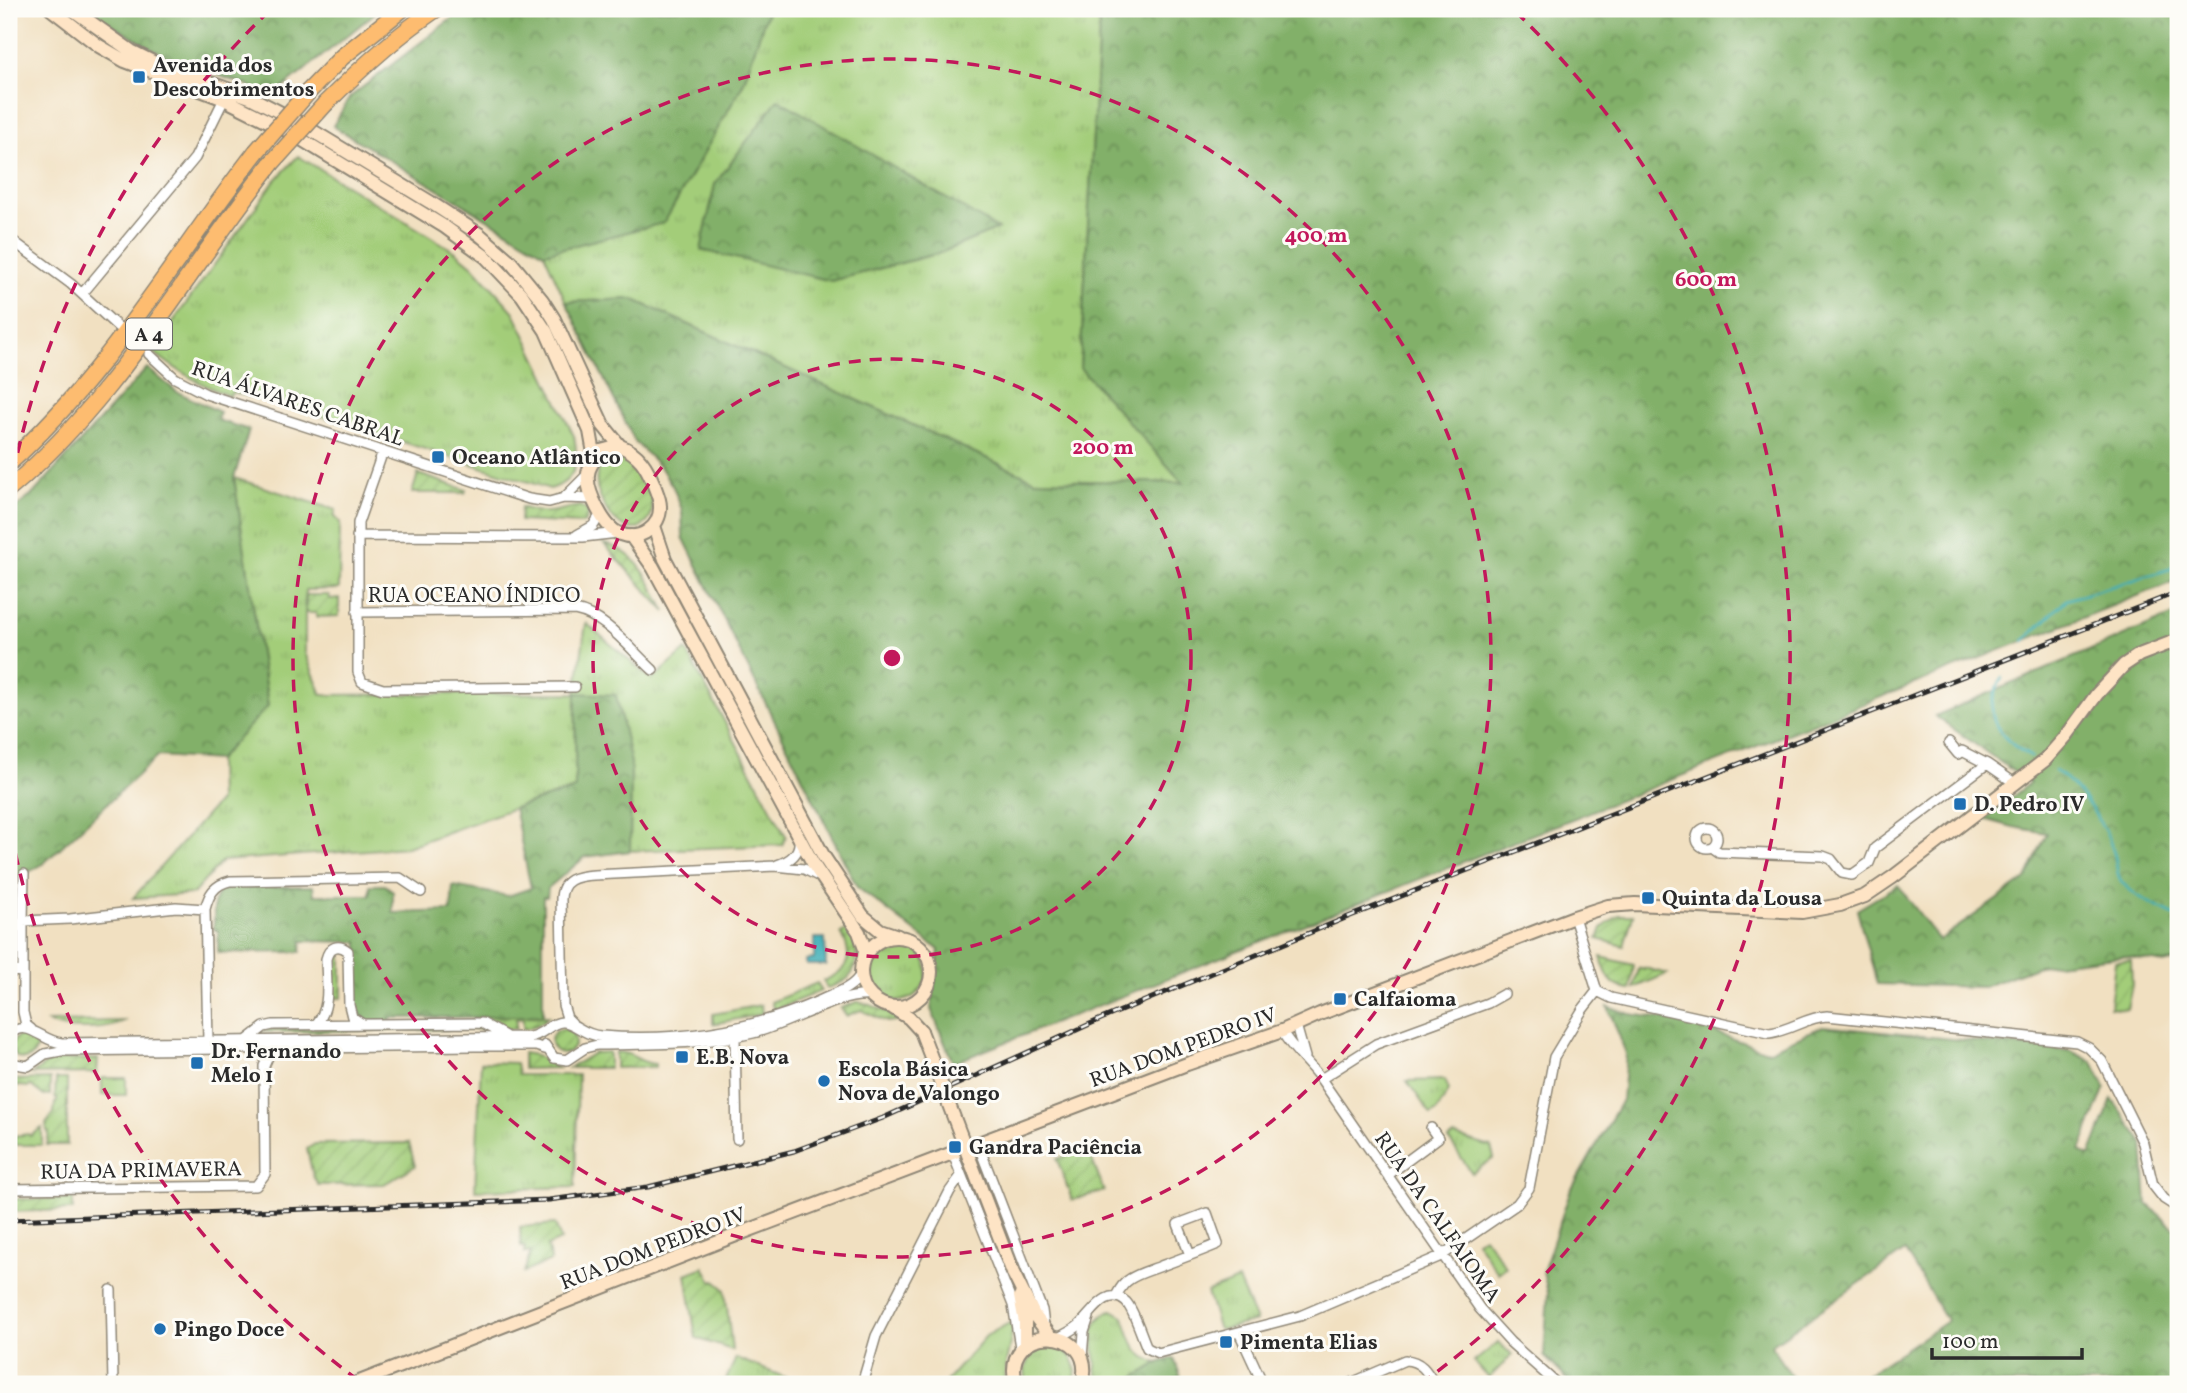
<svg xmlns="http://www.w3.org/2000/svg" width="2187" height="1393" font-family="Vollkorn,serif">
	<defs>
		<pattern id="grass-tufts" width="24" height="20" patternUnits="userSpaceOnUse" patternTransform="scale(1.75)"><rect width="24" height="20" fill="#a3cd79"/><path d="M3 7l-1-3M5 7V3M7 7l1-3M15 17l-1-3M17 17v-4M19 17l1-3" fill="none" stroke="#8cb069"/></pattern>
		<pattern id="forest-crowns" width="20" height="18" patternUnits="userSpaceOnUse" patternTransform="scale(1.75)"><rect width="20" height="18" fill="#82b069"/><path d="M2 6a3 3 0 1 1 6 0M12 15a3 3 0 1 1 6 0" fill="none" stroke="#6b8f57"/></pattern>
		<pattern id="garden-furrows" width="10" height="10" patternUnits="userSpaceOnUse" patternTransform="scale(1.75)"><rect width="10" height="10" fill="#a3cd79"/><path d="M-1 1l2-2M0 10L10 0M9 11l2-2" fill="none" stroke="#8cb069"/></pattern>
	</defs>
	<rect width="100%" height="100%" fill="#fdfcf7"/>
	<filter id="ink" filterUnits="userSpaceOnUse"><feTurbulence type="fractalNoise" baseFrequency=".0143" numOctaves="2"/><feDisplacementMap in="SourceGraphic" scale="14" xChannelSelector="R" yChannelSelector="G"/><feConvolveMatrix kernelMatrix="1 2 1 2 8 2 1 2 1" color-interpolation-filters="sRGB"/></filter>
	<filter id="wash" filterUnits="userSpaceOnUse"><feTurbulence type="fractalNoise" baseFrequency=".00686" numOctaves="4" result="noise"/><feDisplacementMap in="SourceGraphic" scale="28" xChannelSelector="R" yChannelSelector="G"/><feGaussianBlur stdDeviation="1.57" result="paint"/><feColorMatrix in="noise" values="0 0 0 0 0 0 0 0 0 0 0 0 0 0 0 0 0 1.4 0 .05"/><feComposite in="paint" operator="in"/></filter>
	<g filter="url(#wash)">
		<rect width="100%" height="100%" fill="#f1e0c1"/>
		<!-- grass -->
		<path fill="url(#grass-tufts)" stroke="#677c52" stroke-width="2" fill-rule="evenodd" d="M768,9H1100L1080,368L1184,483L1035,480L632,299L566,302L544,253L664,222L743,84ZM997,229L940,253L831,281Z
			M298,156L456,252L473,266L514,312L574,436C579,461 577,481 550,489L318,415L232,392L230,396C200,385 177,371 152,351L274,182Z
			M234,478L336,510L334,516L340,522L339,589L305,590V653L322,695L576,693L586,623L652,680L686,650L786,836L782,845L630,851L631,763L576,693L575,789L514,808L407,847L222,861L193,894L133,898L219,801L218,760L268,705Z
			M867 971a30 30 0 1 1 60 0a30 30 0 1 1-60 0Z
			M817,983L821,991L774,1010L771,1002Z
			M761,1005L762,1014L713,1024V1014Z
			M481,1062L516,1063L518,1075H578L575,1187L475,1190Z
			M102,1078H126V1095H102Z
			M1445,1080L1449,1090L1437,1111L1431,1115L1407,1081Z
			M42,1128V1145H14V1136L29,1134L30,1136Z
			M1454,1136L1491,1147L1494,1158L1472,1173L1449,1140Z
			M1484,1236L1506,1267L1498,1273L1476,1241Z
			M1238,1280L1256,1321L1219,1330L1207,1292Z
			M1112,1310L1124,1317C1131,1339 1134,1356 1158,1363L1125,1384H1096C1102,1360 1078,1323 1112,1310Z
			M1013,1321C1013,1343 1002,1363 1006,1384H944L986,1336Z
			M1498,1342L1512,1355L1489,1378L1474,1362Z
			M1054,1346C1071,1351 1081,1366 1073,1384H1028C1019,1364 1033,1347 1054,1346Z
			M736,1358L802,1384H724Z"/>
		<!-- forest -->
		<path fill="url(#forest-crowns)" stroke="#566e4a" stroke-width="2" d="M85,9H380L274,95L167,57Z
			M464,9H768L743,84L664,223L544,253L333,126L350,97Z
			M1100,9H2178V580L953,1063L931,1009L939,950L857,887L683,537L682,510L673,487L661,468L635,442L566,302L632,299L1035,480L1183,483L1080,368Z
			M778,99L998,229L940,253L831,281L701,250L715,184Z
			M147,368L177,392L220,412L217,420L249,430L234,478L268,706L218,760L158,756L43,864L13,881H9V513L32,495Z
			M2178,613V960L2163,963L2124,956L2038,966L1983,987L1877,984L1857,910L1898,885L1939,940L2026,879L2047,833L2013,827L1984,819L2030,783L1935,716Z
			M576,693L616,695L631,763L630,851L585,857L548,888L547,897H543V1016L391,1018V1021L367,1022L355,1015L353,1006L352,977L357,972L358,942L302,941L301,952L218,953V931L214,930V902L219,891L231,887L313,886L314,895H370V885H385L393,891V913L451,911L453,886L508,896L531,888L514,808L575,789Z
			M1608,1007L1630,1014L1685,1022L1767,1051L1823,1026L2071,1051L2093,1062L2105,1087L2080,1151L2090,1156L2112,1099L2143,1143L2147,1204L2178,1231V1384H1853L1947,1321L1905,1251L1771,1345L1797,1384H1572L1544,1356L1548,1293L1543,1272L1570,1192L1622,1100L1626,1054Z
			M1174,1358L1183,1384H1125L1158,1363Z"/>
		<!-- garden -->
		<path fill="url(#garden-furrows)" stroke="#677c52" stroke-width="2" d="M619,455C641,460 670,517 638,528C609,538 572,459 619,455Z
			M418,474L466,490L465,493H412Z
			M580,506L588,511L586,521L582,524L520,521L521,507C549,517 553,510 580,506Z
			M603,543C640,552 649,582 666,612Z
			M306,595H329L330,599L339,598V616L316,617V613H306Z
			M1619,915H1633L1624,946L1598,939L1602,928Z
			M850,928C857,940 861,967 848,978C843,983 833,986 827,988L823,981C848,971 855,958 841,933Z
			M337,952L342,956V998H333V956Z
			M1601,957L1634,965L1630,990C1610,987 1606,975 1601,957Z
			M2131,960L2132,985L2127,1009L2110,1007L2115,961Z
			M1639,968L1644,970L1645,968L1667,974L1634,988Z
			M857,1002C864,1001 896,1015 902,1020L887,1022L861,1010L846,1016L841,1008Z
			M549,1016C541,1024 534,1028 523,1029V1019H516V1029C500,1030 489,1020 473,1020V1017Z
			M124,1021C109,1031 63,1032 48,1022Z
			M481,1026L488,1029L262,1032L268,1029Z
			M551 1041a12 12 0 1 1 24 0a12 12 0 1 1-24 0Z
			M12 1047a12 12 0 1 1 24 0a12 12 0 1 1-24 0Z
			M609,1052V1068H569L594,1053Z
			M615,1052C634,1052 638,1063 655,1064V1067L615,1068Z
			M523,1053L536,1055L558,1068L523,1069Z
			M98,1059L97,1073L32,1074L51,1061L58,1060Z
			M50,1079V1095L44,1096L30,1085L29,1087L9,1085V1080Z
			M56,1079H67V1145H47L49,1132L47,1131L46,1124L54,1113L55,1103L57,1102V1098H55Z
			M409,1143L415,1166L384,1184L318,1185L313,1176L307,1149L315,1144Z
			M1088,1149L1104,1191L1072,1200L1057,1159Z
			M73,1199V1210L9,1212V1199Z
			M555,1224L561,1240L547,1246L551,1261L524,1272L531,1252L525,1253V1247H521L520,1227Z
			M704,1267L712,1281L715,1280L725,1290L732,1350L696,1338L686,1274Z"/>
		<!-- water -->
		<path fill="#3daeb6" stroke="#346c70" stroke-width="2" d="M814,938H825L826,965H806V960L814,959Z"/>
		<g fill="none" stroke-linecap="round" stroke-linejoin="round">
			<!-- stream -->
			<path stroke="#3daeb6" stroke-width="2.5" d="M2024,641L2066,600L2170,569L2178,561
				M2002,678C1980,715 1997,737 2031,757
				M2055,771C2080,787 2105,824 2114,853C2117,861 2116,872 2120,879C2127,893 2164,911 2178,917"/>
		</g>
	</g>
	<g filter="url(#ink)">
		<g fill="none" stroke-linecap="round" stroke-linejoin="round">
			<defs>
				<path id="street" d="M9,238L71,284L118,327
					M82,294L195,158L224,99
					M149,354L175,378L206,394L529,499L549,502L564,498L594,499
					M383,451L358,523V672L362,682L383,689L575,687
					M564,498L588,474
					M577,535L593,526L601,514
					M357,536L583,537L618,533
					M357,612L575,610C606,616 630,649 653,670
					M1949,743L1958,754L1962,751L1987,764
					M1697 838a10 10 0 1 1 20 0a10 10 0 1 1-20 0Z
					M1712,847L1719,852L1823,856L1831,859L1842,873L1852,875L1869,863L1875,848L1987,764L2016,784
					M777,865C790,861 801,853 799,838
					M205,909L208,1041
					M1574,917L1597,991L1611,998L1769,1033C1790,1031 1806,1017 1827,1016L2077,1042L2089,1048L2102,1061L2143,1143L2153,1185L2164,1199L2178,1208
					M9,933L23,921L24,874
					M9,972L23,971
					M572,1023L567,1018L563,1005L561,900C561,879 576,876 594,875L776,866L804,869L820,877
					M315,1025C332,1009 326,981 326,959C329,947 338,943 348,951L349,1005L352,1017L361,1023
					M1296,1025L1305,1057
					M31,1029L26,1025L23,1012V921L70,919L176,907L205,909C209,894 214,885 230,881L400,878L421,892
					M1282,1031C1289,1046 1310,1064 1321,1079L1480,1309L1510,1342L1557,1384
					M9,1035C27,1017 42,1042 62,1043L529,1037C544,1035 549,1023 562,1022C574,1021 582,1035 601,1036C677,1042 751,1031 821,1000C836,993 852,989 861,974
					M735,1037L737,1139
					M246,1041L264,1027L273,1025L482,1023L505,1036
					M545,1045L554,1058L567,1060L585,1048L597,1045C649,1044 702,1045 753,1033C787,1025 838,993 870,996
					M9,1060L15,1064L28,1066L45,1054L61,1051L475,1046H536L545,1049
					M1321,1079L1376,1044L1488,1003L1504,994
					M978,1144L1042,1310L1044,1326
					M953,1154L1013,1305L1020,1347
					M1388,1175L1438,1138L1431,1128
					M9,1189L256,1186L265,1174L264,1066L272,1048
					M111,1290L113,1384
					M1116,1296C1120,1289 1123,1283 1130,1279C1139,1273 1151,1270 1161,1266C1180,1259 1199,1252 1218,1244L1207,1213L1178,1224L1190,1255
					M1239,1332L1263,1384
					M1058,1338C1065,1334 1072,1331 1078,1326C1091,1316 1106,1284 1126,1302C1134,1310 1142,1337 1147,1348L1158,1353L1300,1316L1441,1256L1517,1204L1529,1188L1554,1057L1583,1009L1597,991
					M1082,1358L1084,1332L1089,1317
					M862,1384L876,1336L950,1191L961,1176
					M1349,1384L1405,1360C1421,1361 1427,1371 1434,1384"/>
				<path id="secondary" d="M51,9L99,46L125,61L224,99L286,130L445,227L486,257L522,295L546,331L590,431L595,459
					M72,9L131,51L157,64L250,97L293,119L430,202L479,234L510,261L542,300L554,319L603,425L620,446
					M620,446C639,453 647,467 654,485C656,491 660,499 660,506C661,527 640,542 620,534C604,528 586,491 588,475C588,466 596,458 601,451Z
					M654,526L665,559L824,857L863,916L880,930L898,936
					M631,536L653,567L815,867L859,932L865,949L864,958
					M861 972a35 35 0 1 1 70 0a35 35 0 1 1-70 0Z
					M893,1008L909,1018L921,1031
					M1013,1273L1034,1315L1051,1337
					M1020,1296L1025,1322V1346
					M354,1384L739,1234L1187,1064L1282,1031L1320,1014L1574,917L1608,906L1635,904L1802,912L1840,905L1865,896L1893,877L2045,760L2067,735L2097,694L2124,665L2139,655L2178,640
					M1016,1384C999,1321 1100,1323 1082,1384"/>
				<path id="highway" d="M309,91L342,57L402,9
					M326,103C361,68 396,36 436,9
					M9,463C108,374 175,256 256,152
					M9,489C117,399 185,273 271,164"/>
			</defs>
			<!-- street casing -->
			<use href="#street" stroke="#8e8676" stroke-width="12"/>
			<!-- secondary casing -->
			<use href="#secondary" stroke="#8e8676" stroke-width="16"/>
			<!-- highway casing -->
			<use href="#highway" stroke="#8e8676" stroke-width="19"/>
			<!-- street -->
			<use href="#street" stroke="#fff" stroke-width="9"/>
			<!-- secondary -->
			<use href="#secondary" stroke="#fee4c5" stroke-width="12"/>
			<!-- highway -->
			<use href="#highway" stroke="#fdbc6f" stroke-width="16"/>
			<defs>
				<path id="rail" d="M9,1220L549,1200L648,1187L794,1151L883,1118L1101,1019L1348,917L2178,592"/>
			</defs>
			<!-- rail casing -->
			<use href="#rail" stroke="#2b2b2b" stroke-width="5"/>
			<!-- rail -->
			<use href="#rail" stroke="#fdfcf7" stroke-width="2.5" stroke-dasharray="8" stroke-linecap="butt"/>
			<defs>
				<path id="secondary-bridge" d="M921,1031L1013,1273"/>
				<path id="highway-bridge" d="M256,152L309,91
					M271,164L326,103"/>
			</defs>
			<!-- secondary-bridge casing -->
			<use href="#secondary-bridge" stroke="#8e8676" stroke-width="16" stroke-linecap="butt"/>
			<!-- highway-bridge casing -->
			<use href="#highway-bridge" stroke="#8e8676" stroke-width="19" stroke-linecap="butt"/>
			<!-- secondary-bridge -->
			<use href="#secondary-bridge" stroke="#fee4c5" stroke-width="12"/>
			<!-- highway-bridge -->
			<use href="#highway-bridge" stroke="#fdbc6f" stroke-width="16"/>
		</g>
	</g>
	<!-- distance rings -->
	<g fill="none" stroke="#c2185b" stroke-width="3.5" stroke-dasharray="12 9">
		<circle cx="892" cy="658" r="299"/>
		<circle cx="892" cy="658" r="599"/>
		<path d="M358 1380A898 898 0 0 1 9 822M9 494A898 898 0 0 1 268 12M1516 12A898 898 0 0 1 1426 1380"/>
	</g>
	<!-- markers -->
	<g fill="#1f6fb2" stroke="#fdfcf7" stroke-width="2.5">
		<rect x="132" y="70" width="14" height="14" rx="3.5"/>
		<rect x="431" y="450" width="14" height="14" rx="3.5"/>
		<rect x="1953" y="797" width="14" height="14" rx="3.5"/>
		<rect x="1641" y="891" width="14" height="14" rx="3.5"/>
		<rect x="1333" y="992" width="14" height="14" rx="3.5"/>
		<rect x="675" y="1050" width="14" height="14" rx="3.5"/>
		<rect x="190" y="1056" width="14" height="14" rx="3.5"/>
		<circle cx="824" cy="1081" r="7"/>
		<rect x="948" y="1140" width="14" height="14" rx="3.5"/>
		<circle cx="160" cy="1329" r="7"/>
		<rect x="1219" y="1335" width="14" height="14" rx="3.5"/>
	</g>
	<g text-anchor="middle" stroke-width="6" stroke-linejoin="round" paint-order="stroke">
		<!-- shield labels -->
		<rect fill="#fdfcf7" stroke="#6a6a68" stroke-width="2" x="126" y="318.5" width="46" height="31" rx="5"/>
		<g font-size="19" font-weight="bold" fill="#2b2b2b">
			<text x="149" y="341">A 4</text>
		</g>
		<!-- poi labels -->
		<g font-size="21" font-weight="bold" fill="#2b2b2b" stroke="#fdfcf7" text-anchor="start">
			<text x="153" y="72">Avenida dos<tspan x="153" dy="24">Descobrimentos</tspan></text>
			<text x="452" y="464">Oceano Atlântico</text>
			<text x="1974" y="811">D. Pedro IV</text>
			<text x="1662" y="905">Quinta da Lousa</text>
			<text x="1354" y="1006">Calfaioma</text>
			<text x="211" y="1058">Dr. Fernando<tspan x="211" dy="24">Melo 1</tspan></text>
			<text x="696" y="1064">E.B. Nova</text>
			<text x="838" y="1076">Escola Básica<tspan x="838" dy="24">Nova de Valongo</tspan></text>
			<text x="969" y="1154">Gandra Paciência</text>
			<text x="174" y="1336">Pingo Doce</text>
			<text x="1240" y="1349">Pimenta Elias</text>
		</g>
		<!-- street labels -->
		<g font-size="21" fill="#2b2b2b" stroke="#fdfcf7">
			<text transform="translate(298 403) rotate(19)" y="7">RUA ÁLVARES CABRAL</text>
			<text x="474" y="602">RUA OCEANO ÍNDICO</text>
			<text transform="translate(1183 1047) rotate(-20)" y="7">RUA DOM PEDRO IV</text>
			<text transform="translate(141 1170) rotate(-1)" y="7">RUA DA PRIMAVERA</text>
			<text transform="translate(1438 1217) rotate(55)" y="7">RUA DA CALFAIOMA</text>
			<text transform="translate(653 1248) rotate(-21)" y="7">RUA DOM PEDRO IV</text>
		</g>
	</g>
	<circle cx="892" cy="658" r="10" fill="#c2185b" stroke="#fdfcf7" stroke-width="3.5"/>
	<g font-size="21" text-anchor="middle" font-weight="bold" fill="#c2185b" stroke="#fdfcf7" stroke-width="6" stroke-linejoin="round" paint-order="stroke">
		<text x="1316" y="242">400 m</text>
		<text x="1706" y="286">600 m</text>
		<text x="1103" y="454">200 m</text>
	</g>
	<!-- margin -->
	<rect width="2187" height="1393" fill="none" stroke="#fdfcf7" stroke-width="35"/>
	<!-- scale -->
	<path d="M1932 1348v10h150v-10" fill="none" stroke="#2b2b2b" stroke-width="3.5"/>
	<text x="1942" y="1348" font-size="21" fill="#2b2b2b" stroke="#fdfcf7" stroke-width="5" paint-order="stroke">100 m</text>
</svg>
